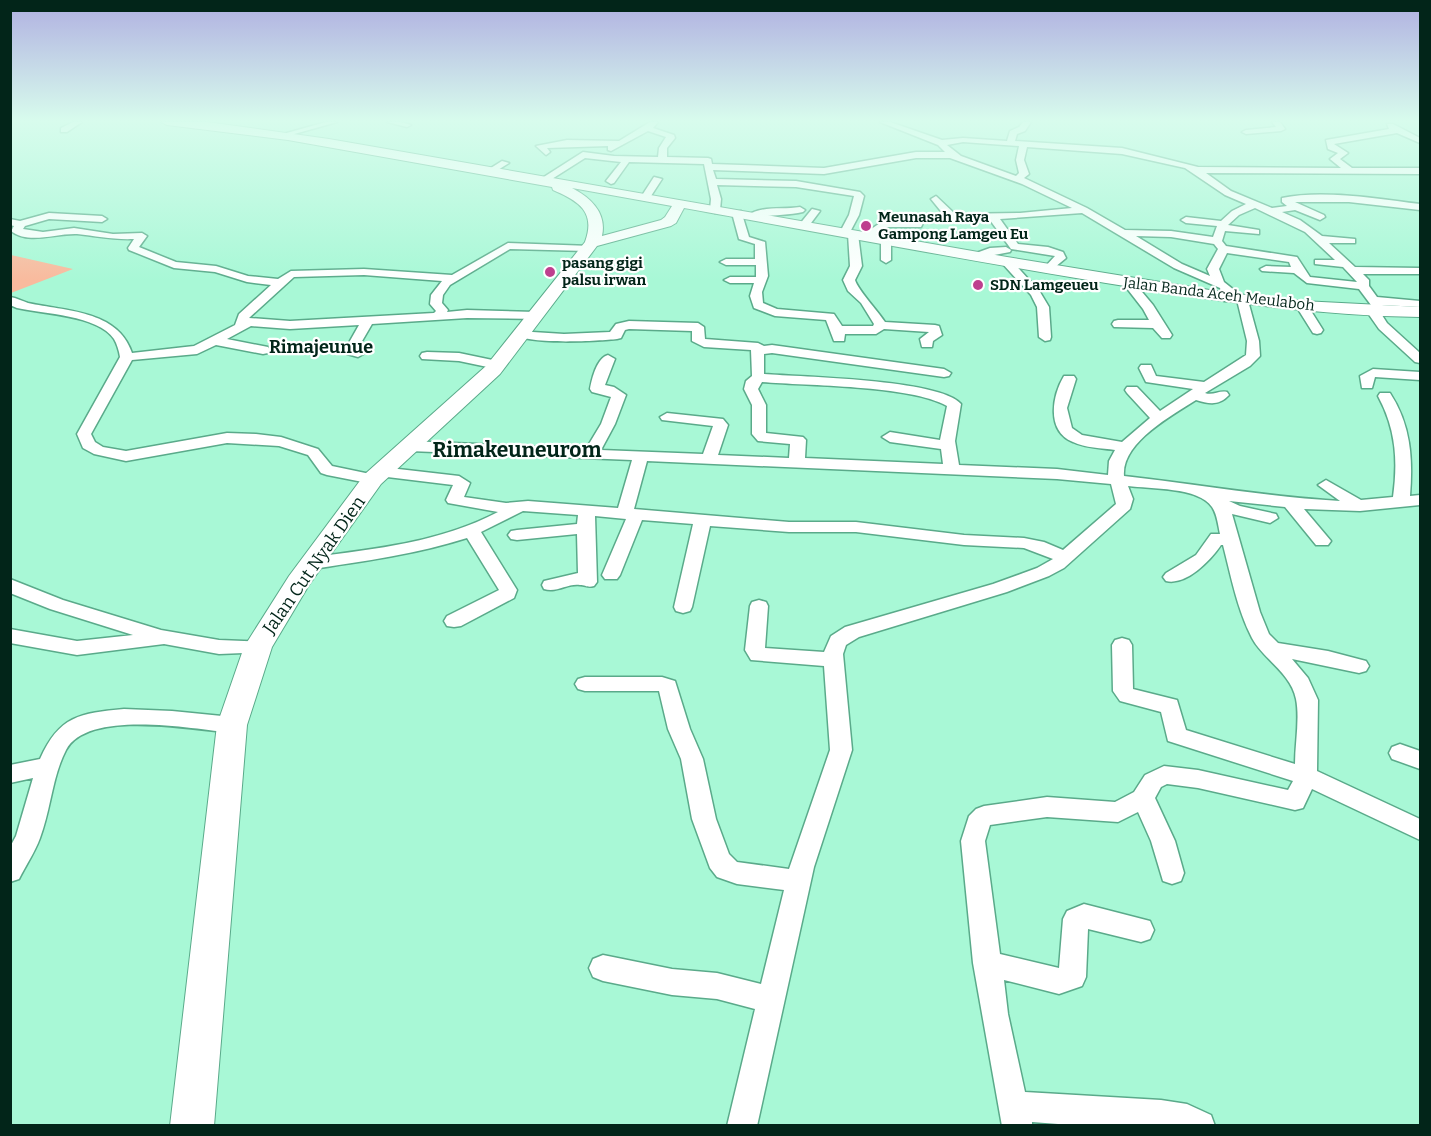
<svg xmlns="http://www.w3.org/2000/svg" width="1431" height="1136" font-family="Bitter,serif">
	<rect width="100%" height="100%" fill="#a8f8d6"/>
	<!-- green -->
	<path fill="#f9ba9d" d="M11,255L73,269L11,293Z"/>
	<g fill="none" stroke-linecap="round" stroke-linejoin="round">
		<defs>
			<path id="minor" d="M73,122H82L67,132H61V128Z
				M326,122H337L280,138L276,136Z
				M387,122H401L411,125L407,127Z
				M650,122H658L653,128L674,135L675,138L667,148V157L708,158L711,159L712,164L824,168L916,152H945L938,145L880,122H890L942,140L963,138L1007,141L1010,131L1019,127L1023,122H1031L1025,131L1017,134L1015,141L1122,148L1198,167L1341,168L1330,159L1338,153L1328,149L1326,140L1389,129L1387,124H1393L1420,138V143L1397,133L1334,144L1348,153L1340,159L1352,168H1420V174L1206,173L1231,191L1272,208L1287,206L1282,202V198C1322,189 1380,199 1420,204V210L1349,202H1295L1324,215L1325,217L1320,220L1295,210L1282,212L1300,220L1322,236L1355,239V243H1329L1355,267L1420,268V274H1363L1369,280V286L1377,297L1420,301V307L1382,305L1385,309L1380,312L1387,323L1420,353V363L1415,362L1379,329L1365,309L1371,305L1359,289L1307,283L1294,273L1262,271L1260,269L1266,266L1291,267L1289,262L1227,253L1219,269L1224,282L1234,290L1232,301H1224L1220,288L1174,268L1082,213L1000,219L1018,244L1048,247L1063,252L1066,258L1049,272L1043,269L1055,256L1011,249L990,220L924,221L921,227H885L872,238H864V234L883,221L914,222L921,215H944L931,199L936,196L955,214L1020,213L1072,208L1022,184L950,158H916L824,174L713,170L716,179L796,181L860,192L864,196L859,215L850,232L858,234L862,266L855,280C858,290 877,310 885,322L935,325L939,326L942,335L933,341L932,347H922L920,339L929,332L884,329L876,334H845L844,341H834L826,320L775,316L754,308L750,296L754,283H730L724,280L730,277H756V265H726L720,262L726,259H755V244L739,239L732,213L741,211L749,237L765,242L768,276L762,292L763,303L777,309L834,314L842,326H873L874,324L861,303L848,291L843,280L850,266L848,234L840,232L849,215L854,196L796,187L717,185L721,199L720,210L715,213L710,210L711,199L704,164L629,162L614,183L611,184L606,181L621,162L585,158L544,184L536,182L583,152L614,156L658,157L659,148L666,137L648,131L611,151L608,150V146L547,148L550,152L546,155L536,146L567,140L619,141ZM963,142L1019,146L1016,160L1019,173L1016,176L961,156L947,145ZM1027,147L1122,154L1185,168L1225,195L1246,204L1232,211L1221,221L1186,217L1181,220L1186,223L1217,226L1213,237L1171,231L1125,230L1087,208L1024,178L1029,174L1024,160ZM1255,208L1305,232L1335,260H1315V264L1343,267L1357,282L1310,277L1297,257L1226,246L1222,241L1225,231L1259,234V230L1228,225L1239,215ZM1136,236L1171,237L1214,244L1218,249L1207,269L1210,276L1182,264Z
				M1272,122H1280L1285,129L1281,131L1246,134L1242,132L1246,130L1276,127Z
				M502,161L509,163L493,173L486,171Z
				M654,177L662,179L649,199H643L641,197Z
				M800,207L805,210L803,212C786,216 769,214 752,219L747,216C761,205 783,210 800,207Z
				M812,209L820,211L808,227H800L799,225Z
				M49,213L102,216L107,219L102,222L49,219L25,226L23,229L43,232L74,228L113,234L142,233L147,236L139,247L176,262L216,266L248,276L278,279L291,271L364,269L452,275L508,243L591,246L592,248L587,251L510,249L450,285L443,295L442,303L448,310L447,312L467,310L536,312L542,316L540,319L467,318L372,324L358,348L365,353L358,357L347,354L346,348L359,325L290,329L251,326L227,339L268,347L270,350L268,353L263,354L216,345L197,354L132,360L91,434L95,442L103,447L126,451L227,433L256,434L281,437L318,449L332,466L375,475L373,472L375,469L381,467L459,476L470,483L464,497L506,503L528,501L618,508L632,460L409,451L401,446L409,441L586,449L601,424L611,397L592,392L590,389C592,378 597,358 608,355L615,359L605,385L614,387L626,395L615,424L601,450L703,454L713,426L662,420L660,417L667,413L723,419L728,425L718,455L789,458L790,444L758,441L752,434V405L744,389L746,381L752,376L751,350L704,347L692,341V331L629,329L625,330L621,338L617,339C599,341 526,345 515,334L517,331L564,334L610,332L616,324L629,321L698,323L704,327L705,339L758,343L764,346L772,345L944,369L951,373L949,376L944,377L772,353L764,354V374C801,377 940,379 961,404L955,441L959,465L1057,469L1108,475L1109,461L1115,450C1102,448 1085,448 1073,442C1046,431 1052,396 1064,376H1074L1076,379L1067,408L1072,428L1082,435L1122,442L1150,418L1127,393L1125,390L1127,387H1137L1160,411L1193,389L1146,382L1139,368L1141,365H1151L1156,376L1204,382L1246,355L1247,341L1237,300L1243,296L1247,297L1259,341L1260,356L1250,366L1205,393C1213,396 1219,390 1227,392L1229,395C1219,406 1209,404 1196,400C1171,416 1121,443 1124,476C1197,484 1267,497 1340,501L1318,485L1326,480L1361,500L1393,497C1398,461 1396,429 1378,396L1380,393H1390C1411,425 1413,459 1410,496L1420,495V505L1360,511L1304,509L1331,541L1328,545H1316L1285,507L1229,501L1240,506L1276,514L1278,518L1270,523L1232,514L1260,612L1269,634L1278,643L1328,651L1366,661L1369,666L1366,671L1359,673L1292,659L1308,678L1318,700L1317,771L1420,819V840L1312,789L1303,808L1295,810L1198,788L1167,784L1161,787L1155,798L1175,841L1184,873L1181,881L1172,884L1163,881L1151,841L1138,812L1118,822L1047,817L990,825L985,841L1000,954L1059,968L1063,919L1067,911L1084,904L1150,921L1154,930L1150,939L1141,942L1088,929L1086,977L1082,986L1059,994L1004,980L1008,1014L1025,1092L1161,1100L1187,1104L1211,1115L1215,1126H1084L1032,1122V1126H1002L973,963L961,841L969,816L976,809L984,806L1047,797L1115,802L1134,792L1145,775L1164,766L1198,770L1288,790L1293,781L1168,741L1161,712L1120,701L1113,691L1112,645L1115,640L1122,638L1129,640L1132,645L1133,689L1177,700L1186,730L1295,764C1295,743 1300,719 1296,699C1291,673 1263,659 1252,638C1237,609 1231,576 1223,545H1221C1211,560 1186,586 1166,581L1163,577L1166,573L1196,555L1211,534H1220C1218,525 1217,514 1212,507C1199,487 1150,489 1128,486L1133,499L1130,509L1064,568L1049,576L1007,592L859,637L846,645L843,654L852,750L814,867L757,1126H727L755,1009L717,999L672,995L603,981L593,977L589,968L593,959L603,955L672,969L717,973L761,984L784,890L737,884L717,877L710,868L692,819L681,759L668,729L659,691H585L578,689L575,684L578,679L585,677H662L675,681L690,729L703,759L716,819L729,854L737,862L789,869L830,750L824,666L751,660L745,650L750,606L752,602L759,600L766,602L768,606L765,648L824,652L831,636L845,627L993,584L1037,568L1053,559L1024,548L964,545L856,532H789L710,526L692,607L690,611L683,613L676,611L674,607L693,524L642,520L620,575L617,579H605L602,575L626,519L595,516L597,582L594,586C587,588 586,585 580,585C568,583 557,593 544,589L542,585L544,581L578,573L577,534L517,540L511,539L508,535L511,531L517,530L577,524L578,515L523,511L481,532L517,590L514,598L461,626L454,627L447,626L444,621L447,616L499,590L467,538C417,554 365,561 313,569L307,567L304,563L307,559L313,557C376,549 441,542 498,512L448,503L446,500L453,485L379,476L381,479L379,482L373,484L327,475L321,473L308,455L279,446L227,443L126,461L94,454L83,448L77,434L120,357C119,351 117,344 114,339C98,315 43,314 17,308L10,305V297C17,298 22,301 28,303C65,311 118,310 132,353L194,346L235,325L239,314L271,285L247,282L215,272L174,268L129,250L128,248L134,239C114,240 96,236 77,234C56,233 29,245 11,231L14,226L10,225V219L20,221ZM364,275L442,281L431,295L430,304L436,311L434,313L290,321L249,318L294,277ZM762,382C807,386 910,385 947,406L940,440L890,432L882,437L890,442L941,449L943,464L805,458L806,440L803,437L766,433V405L758,389ZM647,461L1057,479L1111,484L1116,504L1063,550L1044,542L1024,538L964,535L856,522H789L634,509Z
				M886,237L891,240V260L886,263L881,260V240Z
				M1006,247L1011,250L1010,252L973,259L968,256L990,248Z
				M1007,259L1011,260L1040,292L1049,307L1051,337L1050,340L1045,341L1039,337L1037,307L1031,295L1001,262Z
				M1128,279L1132,280L1153,305L1172,335L1170,338H1162L1153,328L1114,327L1112,324L1114,321L1118,320H1149L1143,309L1122,282Z
				M1302,302L1306,303L1323,330L1321,333L1317,334L1313,333L1296,306Z
				M427,352L459,353L502,362L504,365L497,369L459,361L422,359L420,356L422,353Z
				M1373,369L1420,372V380L1375,377L1372,388H1362L1360,376Z
				M10,579L63,600L161,630L219,640L265,642L268,647L265,652L219,654L164,644L77,655L10,643V629L77,641L133,635L50,609L10,593Z
				M124,709L172,711L232,717L240,719L243,725L240,731L232,733C193,729 88,709 66,750C52,777 51,809 40,838C35,852 26,865 19,879L10,882V847L16,836L33,778L10,783V765L40,759C59,716 80,713 124,709Z
				M1400,744L1420,751V769L1392,759L1389,753L1392,747Z"/>
			<path id="highway" d="M161,122H207L329,139L1007,257L1228,293L1302,301L1420,307V317C1306,315 1195,298 1082,279C949,257 817,232 684,208L676,223L671,226L597,246L500,374L381,484L309,585L272,647L247,725L214,1126H170L217,725L244,647L289,576L365,474L486,366L585,242C596,212 579,201 553,190L552,187L288,140L167,125ZM572,188L672,206L665,217L661,220L602,236C607,213 591,198 572,188Z"/>
		</defs>
		<!-- minor casing -->
		<use href="#minor" stroke="#5aaa8a" stroke-width="3"/>
		<!-- highway casing -->
		<use href="#highway" stroke="#5aaa8a" stroke-width="2"/>
		<!-- minor -->
		<use href="#minor" fill="#fff" fill-rule="evenodd"/>
		<!-- highway -->
		<use href="#highway" fill="#fff" fill-rule="evenodd"/>
	</g>
	<!-- sky -->
	<linearGradient id="sky" x2="0" y2="1"><stop stop-color="#b0b0e1"/><stop offset="0.43" stop-color="#d8fced"/><stop offset="1" stop-color="#d8fced" stop-opacity="0"/></linearGradient>
	<rect width="1431" height="281" fill="url(#sky)"/>
	<!-- markers -->
	<g fill="#be408e" stroke="#fff" stroke-width="2">
		<circle cx="866" cy="226" r="6"/>
		<circle cx="550" cy="272" r="6"/>
		<circle cx="978" cy="285" r="6"/>
	</g>
	<g text-anchor="middle" stroke-width="4.5" stroke-linejoin="round" paint-order="stroke">
		<!-- far-poi labels -->
		<g font-size="15" font-weight="bold" fill="#022519" stroke="#fff" text-anchor="start">
			<text x="878" y="222">Meunasah Raya<tspan x="878" dy="17">Gampong Lamgeu Eu</tspan></text>
			<text x="562" y="268">pasang gigi<tspan x="562" dy="17">palsu irwan</tspan></text>
			<text x="990" y="290">SDN Lamgeueu</text>
		</g>
		<!-- far-street labels -->
		<g font-size="15" fill="#022519" stroke="#fff">
			<text transform="translate(1219 294) rotate(7)" y="5">Jalan Banda Aceh Meulaboh</text>
		</g>
		<!-- far-quarter labels -->
		<g font-size="18" font-weight="bold" fill="#022519" stroke="#fff">
			<text x="321" y="353">Rimajeunue</text>
		</g>
		<!-- street labels -->
		<g font-size="18" fill="#022519" stroke="#fff">
			<text transform="translate(314 565) rotate(-55)" y="6">Jalan Cut Nyak Dien</text>
		</g>
		<!-- quarter labels -->
		<g font-size="21" font-weight="bold" fill="#022519" stroke="#fff">
			<text x="517" y="457">Rimakeuneurom</text>
		</g>
	</g>
	<!-- border -->
	<rect width="1431" height="1136" fill="none" stroke="#022519" stroke-width="24"/>
</svg>
